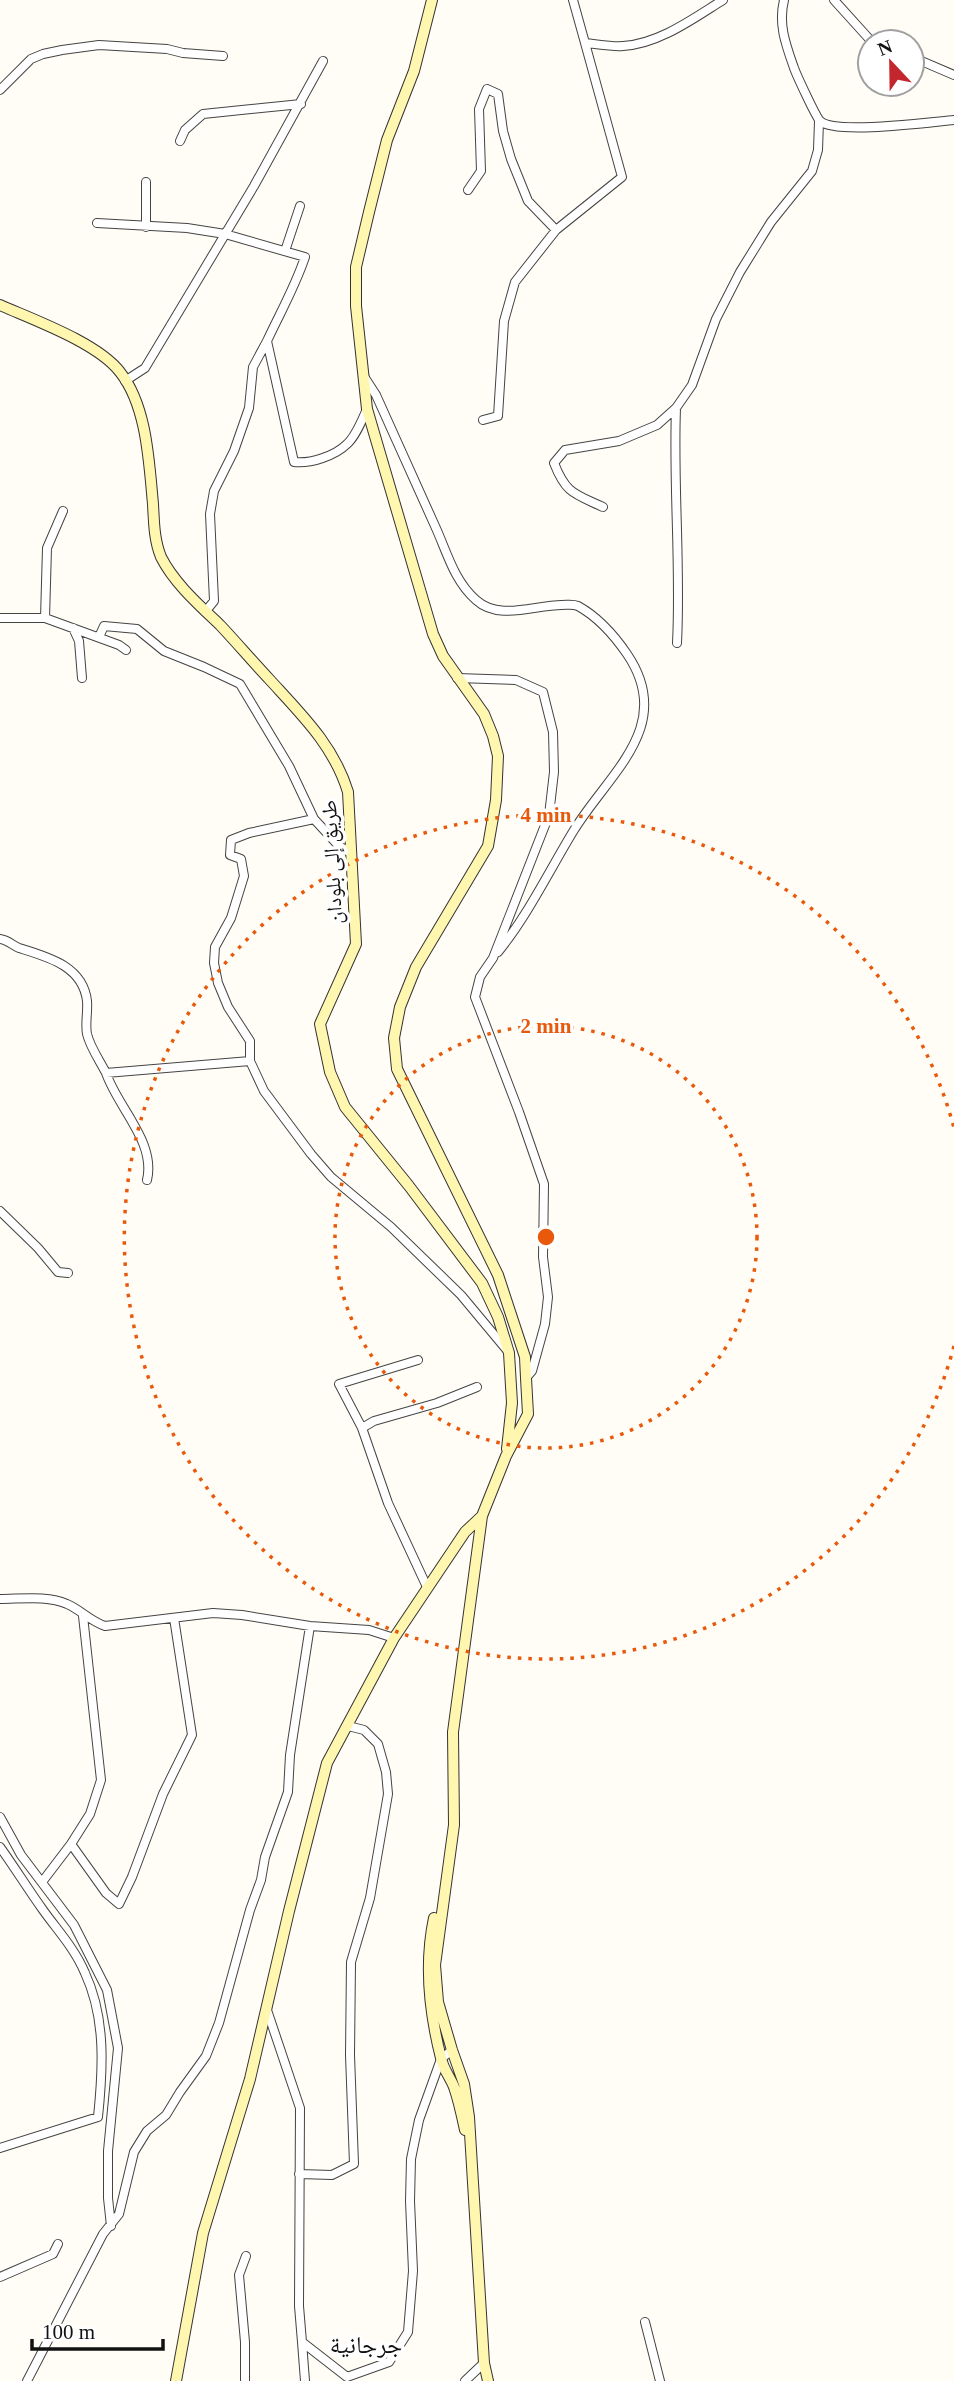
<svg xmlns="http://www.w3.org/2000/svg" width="954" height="2381" font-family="'Times New Roman','Noto Naskh Arabic',serif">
	<rect width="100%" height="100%" fill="#fffdf5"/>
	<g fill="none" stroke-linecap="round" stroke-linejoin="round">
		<defs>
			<path id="minor" d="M573,0L585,43C597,44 611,47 623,46C659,44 694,18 723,0
				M784,0C778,25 786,45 794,68C797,76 816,117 820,121C835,135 931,122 954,120
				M834,0L872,42
				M912,57L954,75
				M0,90L31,59L43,54L62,50L99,45L167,49L183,53L223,56
				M180,141L185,130L203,114L301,104
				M146,182V227
				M468,190L481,171L479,109L487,89L498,94L503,131L511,159L528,201L556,230
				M97,223L187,228L225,234L305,257C295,287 280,313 267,341
				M285,251L300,206
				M365,378L376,395C396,439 416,483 435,526C447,552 454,581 476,600C499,621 534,605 562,605C568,605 573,604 578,606C598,617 614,635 627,654C676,726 609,773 574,830C549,871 528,915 498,952
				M125,381L145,368L254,186L323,61
				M676,408C673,486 681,565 677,643
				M483,420L498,416L504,321L515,282L556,230L622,177L585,43
				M603,507C575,494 566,494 554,463L565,450L619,441L657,425L676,408L692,385L716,319L740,272L771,222L812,171L818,150L819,121
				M205,612L214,601L210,514L214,491L234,451L249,408L253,367L267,341L294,462C310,464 335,456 347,444C356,436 362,420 367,409
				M0,618H45L47,548L63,511
				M45,618L119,645L126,650
				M73,628L79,641L82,678
				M99,637L104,626L137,629L164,651L204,667L240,684L289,766L314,819L339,846L351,853
				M457,678L516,680L543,692L553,732L554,772L549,815L493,958L480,977L475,997L519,1112L544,1184L543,1257L548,1297L545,1324L532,1371L526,1378
				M314,819L249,833L231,840L230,855L241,859L244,876L231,918L215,947L214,963L218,983L228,1007L250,1041V1061L264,1091L311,1154L331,1177L391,1227L461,1295L506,1349
				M0,939C8,940 12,945 19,948C48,957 83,966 87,1001C88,1012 85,1023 87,1034C90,1047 100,1061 106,1073L250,1061
				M106,1073C118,1108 156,1142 147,1180
				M0,1211L38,1248L58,1272L68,1273
				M418,1360L339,1384L362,1428L388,1503L427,1587
				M362,1428L374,1421L437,1403L477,1387
				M0,1599C20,1599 48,1595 67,1604C81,1610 90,1621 105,1626L213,1613L242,1615L310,1626L369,1630L394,1638
				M83,1616L101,1780L90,1814L71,1844L106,1893L119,1904L132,1877L163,1794L192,1735L174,1618
				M0,1817L21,1855L74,1925L107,1990L118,2048L108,2151V2198L111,2226
				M0,1847C15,1868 28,1889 43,1910C58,1931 75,1949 85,1973C106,2018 103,2069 98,2117L0,2148
				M42,1882L71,1844
				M267,2010L300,2108L299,2306L302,2342L347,2377L389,2362L408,2332L413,2271L410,2201L411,2159L419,2120L441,2059L452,2050
				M299,2174L332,2175L354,2164L350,2055L351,1962L370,1898L388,1794L386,1772L378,1744L364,1730L348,1726
				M0,2277L53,2254L58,2244
				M645,2322L660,2381
				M302,2342L305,2381
				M27,2381L103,2234L119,2214L134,2152L147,2131L166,2115L180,2092L206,2056L219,2023L250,1910L261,1880L265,1857L288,1792L290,1755L310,1626
				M245,2381V2342L239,2275L246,2256
				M465,2381L484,2363"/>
			<path id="secondary" d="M432,0L414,71L387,140L369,212L356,267V306L367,409L433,634L443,656L484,714L493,736L498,756L496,800L488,846L416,967L400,1007L394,1038L397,1069L498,1275L525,1357L526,1378L528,1414L506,1456L482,1516L453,1732L454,1825L435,1965L438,2002L452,2050L464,2084L469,2117L484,2363L488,2381
				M0,305C34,320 98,343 120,372C147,406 149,462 153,504C154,522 154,540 161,557C174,583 199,605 220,625C237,643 253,662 270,680C302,715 334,746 348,792L356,944L320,1024L330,1072L345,1107L409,1186L482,1283L498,1317L509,1353L512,1403L507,1449
				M434,1918C424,1965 429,2011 441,2058C443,2069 450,2077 454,2087C459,2101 462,2116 465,2130
				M176,2381L203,2233L250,2079L289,1911L327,1763L394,1638L465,1532L482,1516"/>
		</defs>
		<!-- minor casing -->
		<use href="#minor" stroke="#444" stroke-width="10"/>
		<!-- secondary casing -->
		<use href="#secondary" stroke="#333" stroke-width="12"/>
		<!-- minor -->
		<use href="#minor" stroke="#fff" stroke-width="8"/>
		<!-- secondary -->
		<use href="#secondary" stroke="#fff6b0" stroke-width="10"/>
	</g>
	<!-- distance rings -->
	<g fill="none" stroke="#e8590c" stroke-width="3.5" stroke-dasharray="3.5 7">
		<circle cx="546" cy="1237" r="211"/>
		<path d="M954 1346A422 422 0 1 1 954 1128"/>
	</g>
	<g text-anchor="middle" stroke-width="7" stroke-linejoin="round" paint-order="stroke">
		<!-- street labels -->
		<g font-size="21" fill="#111" stroke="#fff">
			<text transform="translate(332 862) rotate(-93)" y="7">طريق إلى بلودان</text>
		</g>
		<!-- quarter labels -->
		<g font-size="24" fill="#111" stroke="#fff">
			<text x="366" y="2353">جرجانية</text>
		</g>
	</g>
	<circle cx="546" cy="1237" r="10" fill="#e8590c" stroke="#fff" stroke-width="3.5"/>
	<g font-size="21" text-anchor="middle" font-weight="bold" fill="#e8590c" stroke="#fff" stroke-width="7" stroke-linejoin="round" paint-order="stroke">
		<text x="546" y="822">4 min</text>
		<text x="546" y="1033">2 min</text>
	</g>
	<!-- north arrow -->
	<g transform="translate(891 63) rotate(338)"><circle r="33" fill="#ffffff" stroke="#a0a0a0" stroke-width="2"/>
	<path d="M0-5L12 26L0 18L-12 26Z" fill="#c4262e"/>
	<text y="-10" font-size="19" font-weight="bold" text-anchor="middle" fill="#111111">N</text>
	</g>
	<!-- scale -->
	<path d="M32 2339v10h131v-10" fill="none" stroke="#111111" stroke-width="3.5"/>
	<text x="42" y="2339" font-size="21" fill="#111111" stroke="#ffffff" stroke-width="5" paint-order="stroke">100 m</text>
</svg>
